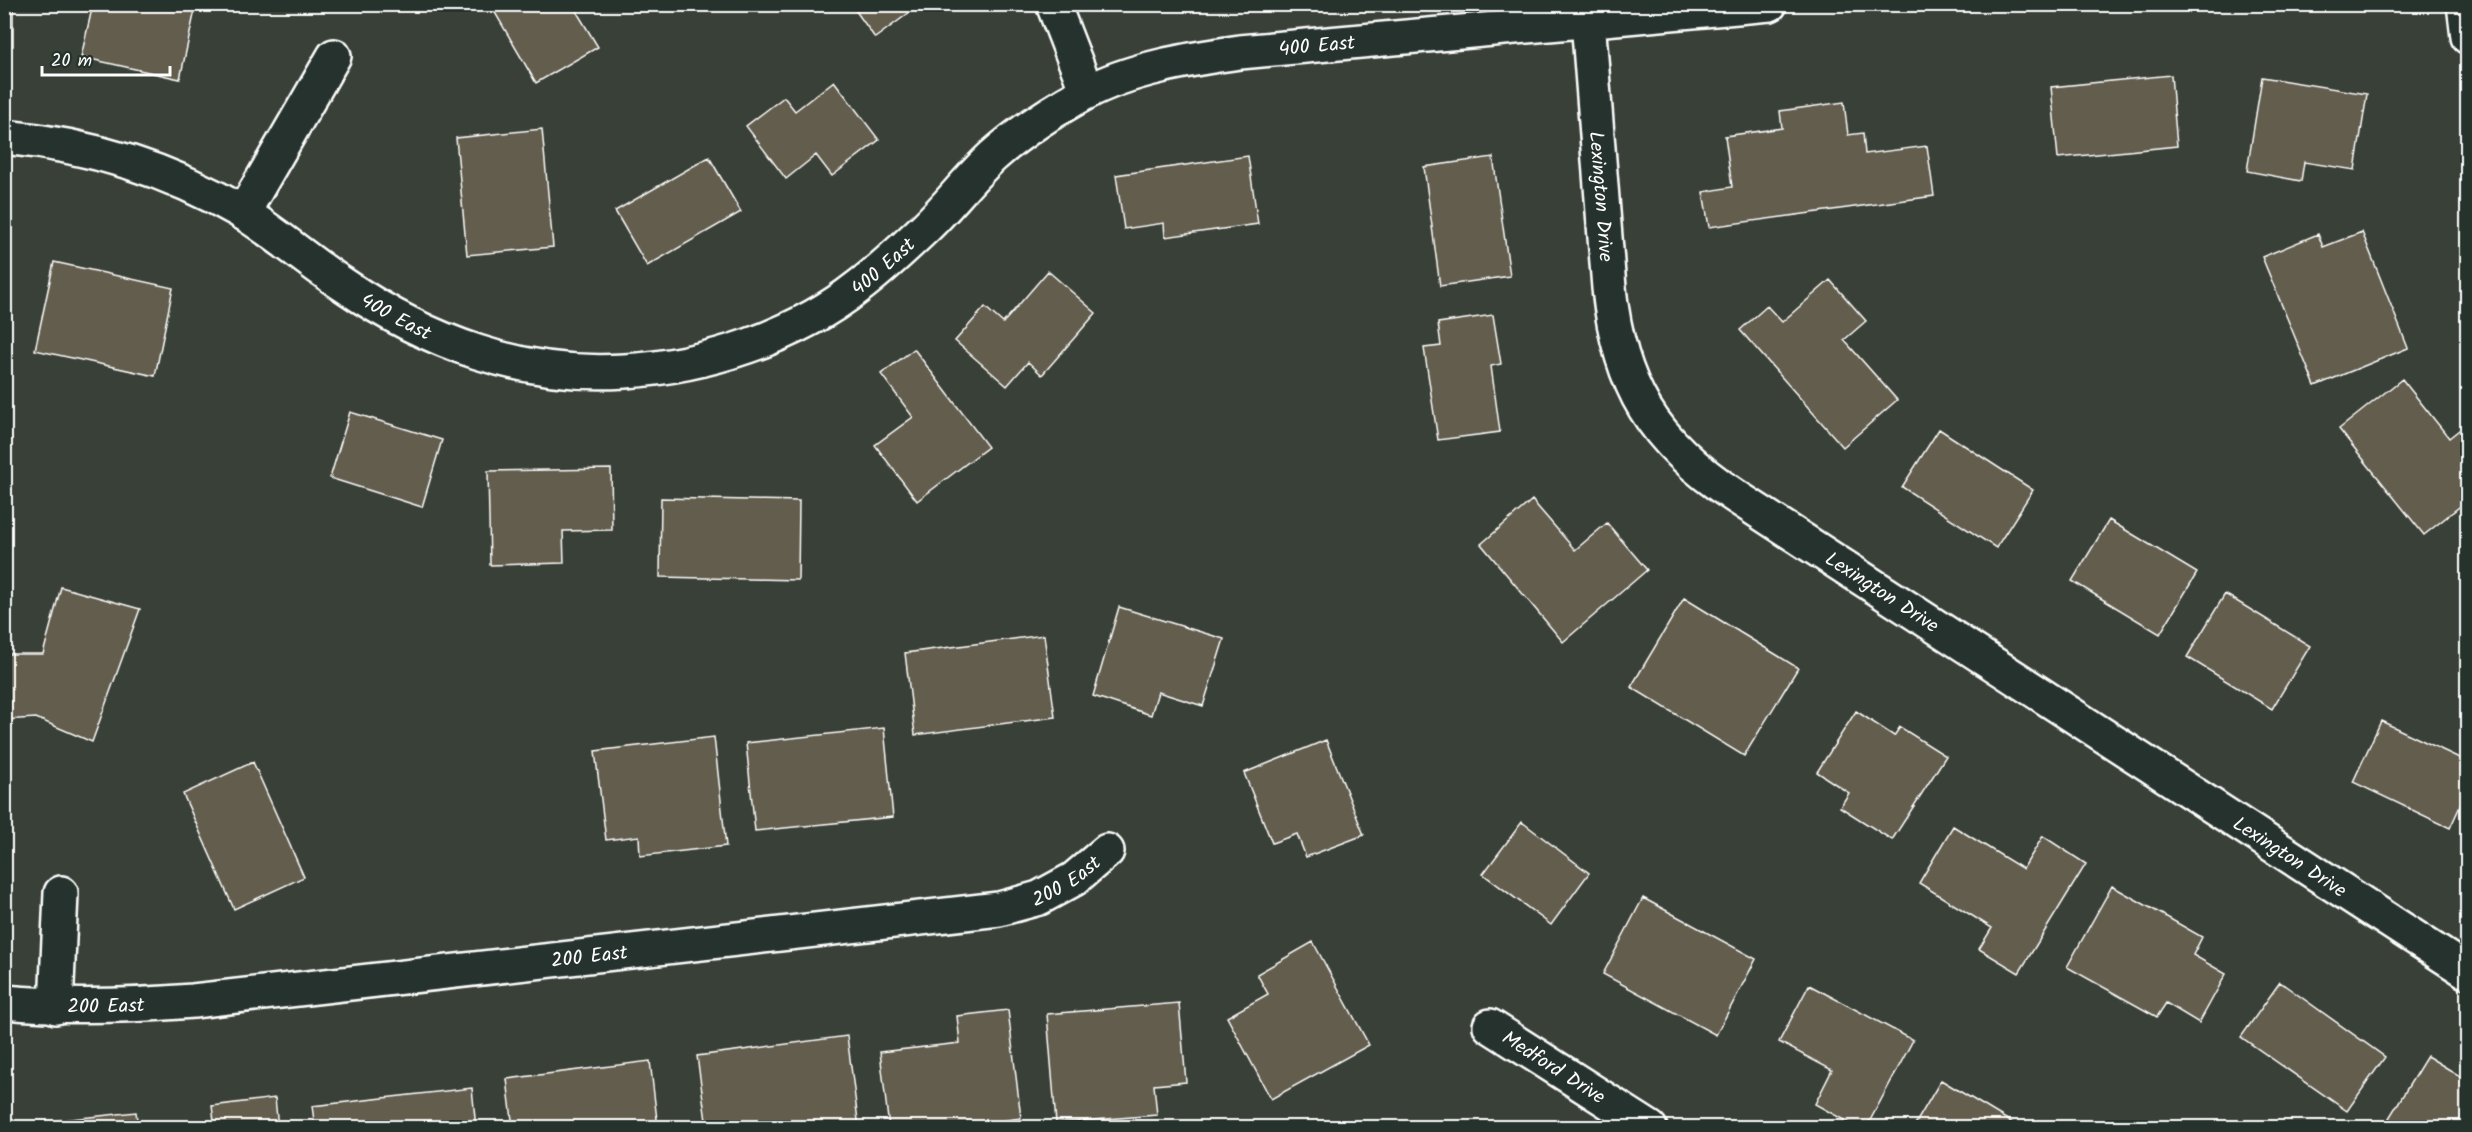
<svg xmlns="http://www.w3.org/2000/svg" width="2472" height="1132" font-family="Kalam,sans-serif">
	<rect width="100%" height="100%" fill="#394037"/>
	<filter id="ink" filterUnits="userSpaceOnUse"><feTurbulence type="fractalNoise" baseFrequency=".0167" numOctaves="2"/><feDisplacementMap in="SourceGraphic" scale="12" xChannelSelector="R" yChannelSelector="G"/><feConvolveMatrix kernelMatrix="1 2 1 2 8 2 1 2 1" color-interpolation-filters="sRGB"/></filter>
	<g filter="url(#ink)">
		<!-- building -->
		<path fill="#645d4d" stroke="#fff" stroke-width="1.5" d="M4,4H13V46H4Z
			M93,4H171L195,10L180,79L81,57Z
			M490,4H572L598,47L536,83Z
			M851,4H921L875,38Z
			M2171,75L2177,146L2058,158L2051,87Z
			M2262,77L2367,94L2355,170L2304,162L2301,181L2247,171Z
			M834,81L879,140L832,176L816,155L786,179L746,126L784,97L795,111Z
			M1844,102L1848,135L1863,133L1865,154L1927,146L1934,196L1709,227L1703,192L1732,187L1725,136L1782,128L1780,111Z
			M542,129L553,247L467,255L456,138Z
			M1248,156L1258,224L1165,237L1164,223L1124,229L1116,175Z
			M709,157L741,212L647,266L615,211Z
			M1493,157L1510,276L1440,286L1424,167Z
			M2362,232L2408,348L2315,386L2262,257L2318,234L2323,247Z
			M54,262L173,288L155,376L35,350Z
			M1048,271L1096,313L1042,375L1028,362L1007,386L955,341L985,307L1003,323Z
			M1830,280L1866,321L1844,340L1897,400L1843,447L1740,330L1767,306L1782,322Z
			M1493,315L1501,364L1491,366L1500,432L1438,440L1424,348L1441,346L1438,323Z
			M914,349L988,447L917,501L875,445L913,417L881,374Z
			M2402,379L2449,438L2468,423V500L2424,535L2339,429Z
			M350,412L442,440L422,507L330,478Z
			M1939,429L2033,490L1996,548L1902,487Z
			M611,469L612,530L563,531L564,563L490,565L488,471Z
			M661,498L799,501L798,580L660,577Z
			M1532,500L1575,550L1607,523L1647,570L1563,642L1481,544Z
			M2109,520L2197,573L2160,634L2072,581Z
			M61,587L140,609L92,742L36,718L4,720V654H43Z
			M2225,594L2310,646L2272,709L2187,657Z
			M1684,598L1798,668L1744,756L1631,687Z
			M1119,607L1224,639L1203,706L1158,692L1151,715L1093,696Z
			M1044,635L1055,717L915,735L905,653Z
			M1856,711L1894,736L1900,727L1946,756L1892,840L1840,807L1849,793L1817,772Z
			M2381,721L2468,762V789L2450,828L2353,782Z
			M884,728L893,817L755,831L746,743Z
			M714,737L726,846L640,856L639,836L606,840L595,751Z
			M1326,740L1364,835L1306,857L1297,834L1272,843L1244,773Z
			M253,762L304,877L234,909L183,794Z
			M1522,822L1589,873L1551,925L1483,874Z
			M1953,826L2023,869L2043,836L2086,864L2019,973L1979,949L1992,928L1919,883Z
			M2112,886L2202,937L2193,955L2226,974L2199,1023L2166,1003L2157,1017L2067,967Z
			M1643,898L1756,959L1716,1035L1603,974Z
			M1313,942L1369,1045L1271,1099L1227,1017L1268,994L1257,974Z
			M2280,982L2385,1057L2347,1111L2241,1037Z
			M1809,985L1913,1040L1866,1128H1858L1815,1104L1832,1070L1779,1042Z
			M1179,1003L1186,1082L1154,1085L1157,1115L1056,1123L1047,1014Z
			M1008,1010L1021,1118L994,1122L995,1128H889L880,1052L960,1043L957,1016Z
			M847,1036L859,1128H707L697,1056Z
			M2427,1056L2468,1081V1128H2404L2389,1118Z
			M650,1061L658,1128H513L507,1079Z
			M1941,1080L2021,1128H1913Z
			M472,1088L476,1128H315L312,1106Z
			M275,1098L278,1128H215L212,1106Z
			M136,1112L138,1128H25V1124Z"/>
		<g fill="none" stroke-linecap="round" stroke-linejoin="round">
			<defs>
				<g id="minor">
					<path d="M1053,4L1087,92"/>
					<path d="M2464,4L2468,37"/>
					<path id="s1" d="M1588,20L1609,288C1619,386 1653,442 1735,496L2468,972"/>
					<path d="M243,213L334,56"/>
					<path id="s2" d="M4,1002C68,1008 130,1006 193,1001L999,909L1039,898L1074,879L1107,851"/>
					<path d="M56,1007L61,893"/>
					<path id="s3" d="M1490,1026L1650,1128"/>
				</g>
				<g id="tertiary">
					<path id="s4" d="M4,137C90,145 168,169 242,212C277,234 309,262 344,285C427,342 523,378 625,371C705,366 795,337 858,287C882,269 904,248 926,227C949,205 969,178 993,156C1020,132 1054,110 1085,93C1130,69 1190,59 1240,52L1770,4"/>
				</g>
			</defs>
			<!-- minor casing -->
			<use href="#minor" stroke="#fff" stroke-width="38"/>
			<!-- tertiary casing -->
			<use href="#tertiary" stroke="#fff" stroke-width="38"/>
			<!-- minor -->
			<use href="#minor" stroke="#26332d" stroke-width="33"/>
			<!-- tertiary -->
			<use href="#tertiary" stroke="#26332d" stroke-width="33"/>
		</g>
	</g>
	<g text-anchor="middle" stroke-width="6" stroke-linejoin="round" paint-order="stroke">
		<!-- street labels -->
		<g font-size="20" fill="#fff" stroke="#26332d">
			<text dy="7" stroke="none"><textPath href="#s4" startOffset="1466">400 East</textPath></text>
			<text dy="7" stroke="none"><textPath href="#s1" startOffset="177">Lexington Drive</textPath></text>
			<text dy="7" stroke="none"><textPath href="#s4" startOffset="960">400 East</textPath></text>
			<text dy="7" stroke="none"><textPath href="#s4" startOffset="438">400 East</textPath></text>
			<text dy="7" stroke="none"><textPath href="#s1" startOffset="698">Lexington Drive</textPath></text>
			<text dy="7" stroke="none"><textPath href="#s1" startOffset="1184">Lexington Drive</textPath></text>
			<text dy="7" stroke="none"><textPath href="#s2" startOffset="1074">200 East</textPath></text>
			<text dy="7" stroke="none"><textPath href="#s2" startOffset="588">200 East</textPath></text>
			<text dy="7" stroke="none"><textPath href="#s2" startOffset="102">200 East</textPath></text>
			<text dy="7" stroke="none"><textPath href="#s3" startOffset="76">Medford Drive</textPath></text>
		</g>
	</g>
	<!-- margin -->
	<rect width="2472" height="1132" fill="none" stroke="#26332d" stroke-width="24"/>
	<rect x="12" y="12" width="2448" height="1108" fill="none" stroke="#fff" stroke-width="2" filter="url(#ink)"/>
	<!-- scale -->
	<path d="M42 66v9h128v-9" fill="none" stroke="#ffffff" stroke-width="3"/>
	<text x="51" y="66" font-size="18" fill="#ffffff" stroke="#26332d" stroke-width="4.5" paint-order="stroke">20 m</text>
</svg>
